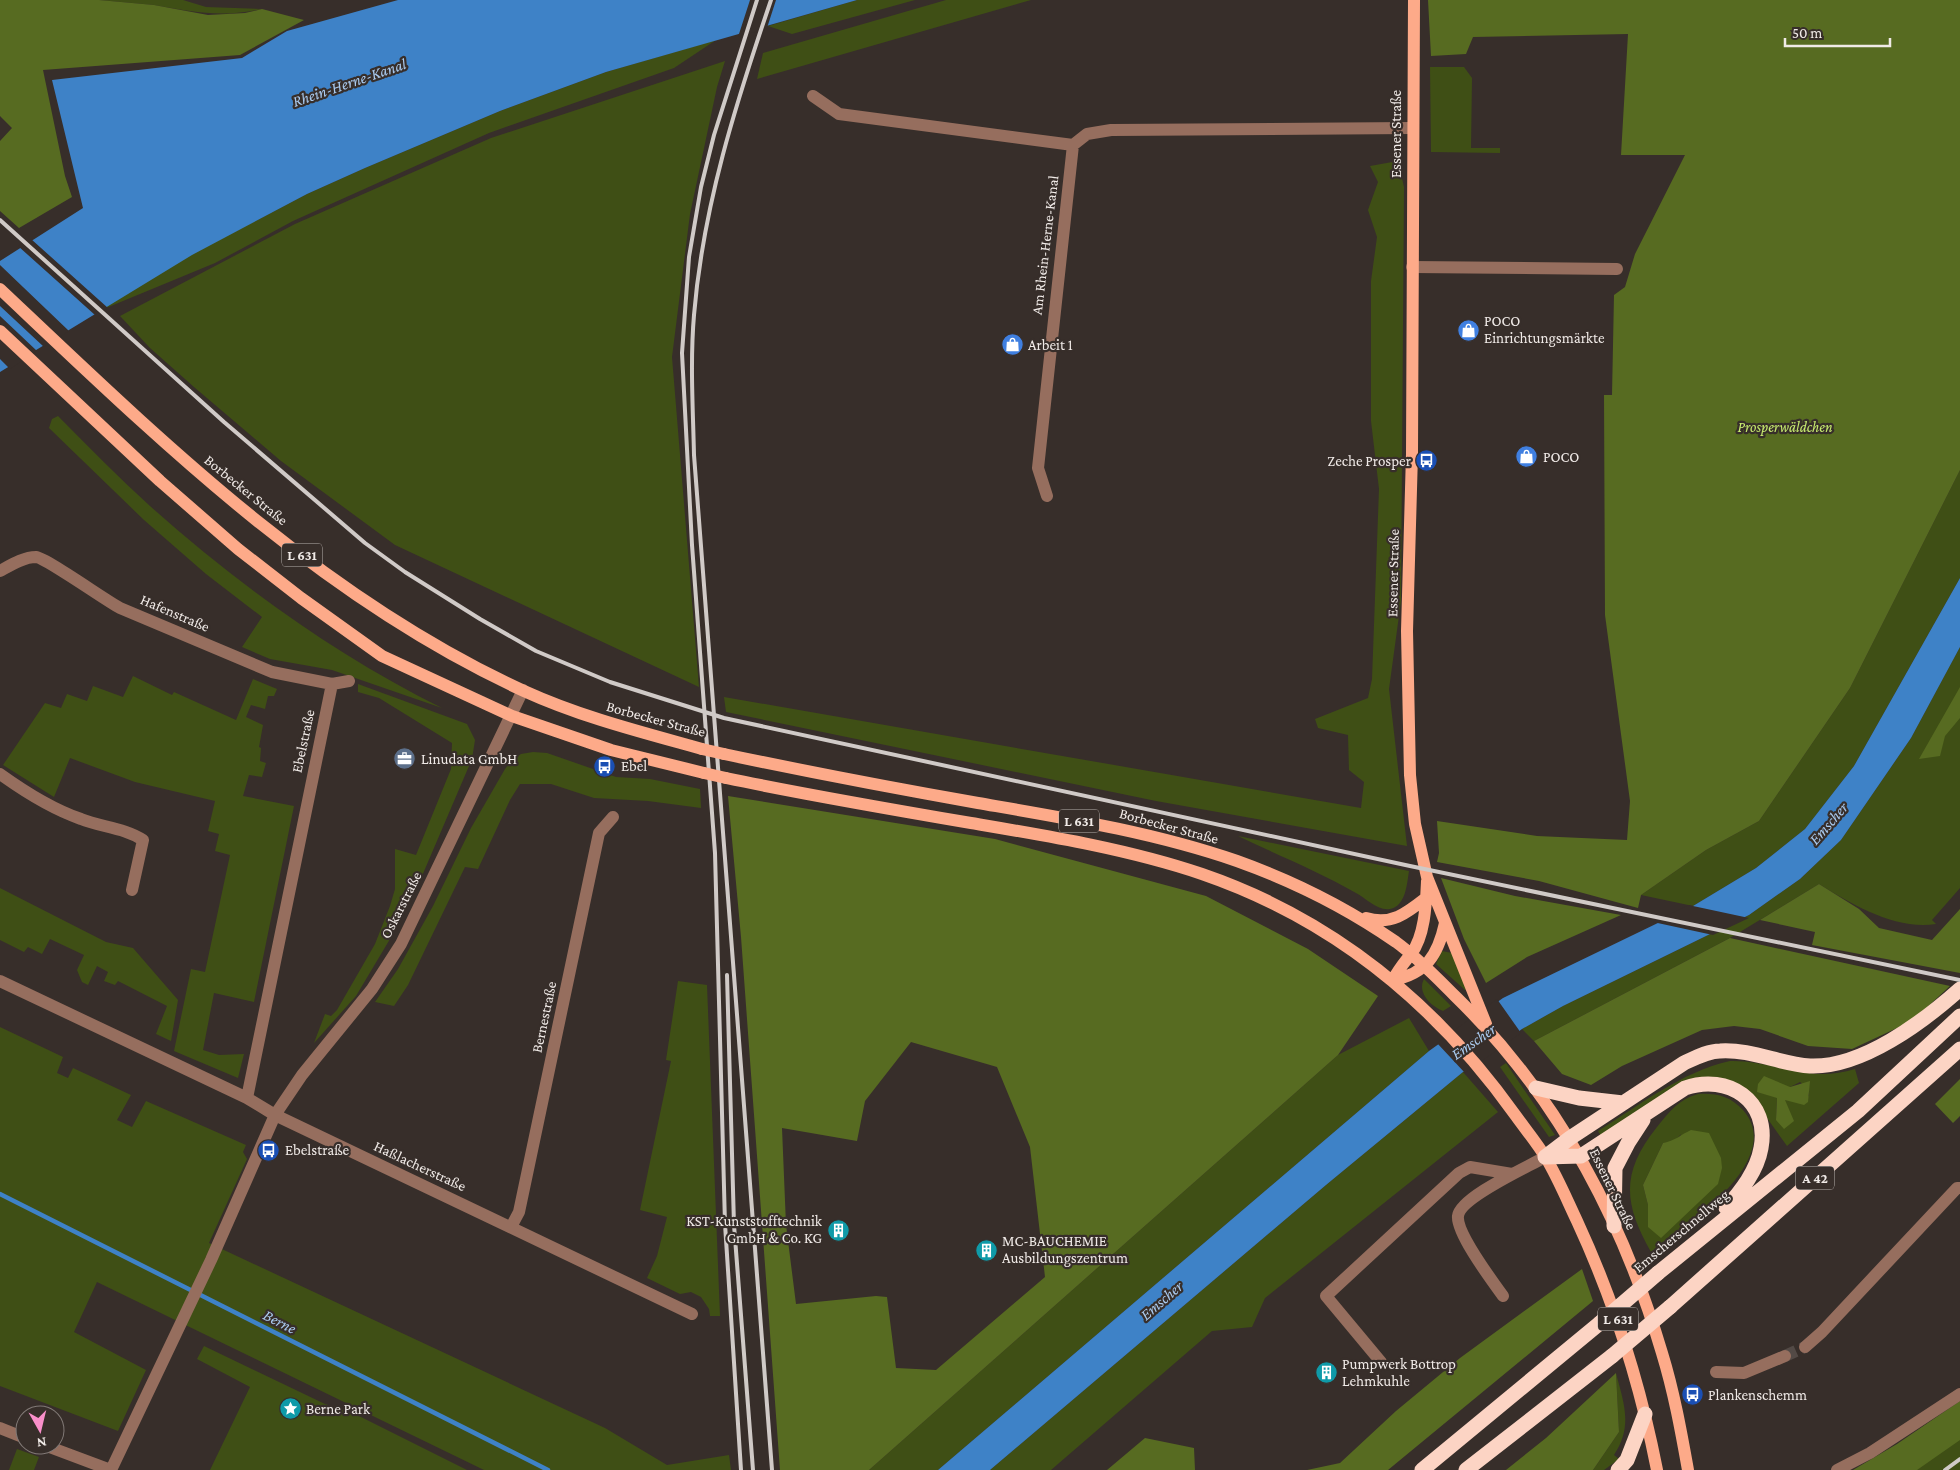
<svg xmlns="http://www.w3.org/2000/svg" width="1960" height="1470" font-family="'Crimson Pro',serif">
	<rect width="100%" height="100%" fill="#372e2a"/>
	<!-- green -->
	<path fill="#3f4f15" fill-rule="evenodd" d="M99,0H183L206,7L262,9C219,18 196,12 154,5C136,3 117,2 99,0Z
		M857,0H915L792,34L768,26Z
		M946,0H1031L757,79L763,53Z
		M716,40L674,68L489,133L293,221L215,263L94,313L192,254L307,194L365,168L500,111L606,72Z
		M725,61L717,87L690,214L672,357L699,687L395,545L281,461L194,387L150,348L120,316L295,224L491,138Z
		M1430,67H1464L1472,78L1471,148H1500V153L1431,152Z
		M1398,161L1404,187L1401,601L1389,689L1407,846L1156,801L726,712L724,697L1361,808L1364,782L1349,770L1348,735L1318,728L1315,719L1368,698L1372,679L1379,489L1371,421V281L1377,237L1368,210L1378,182L1370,166Z
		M58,416C88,446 118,477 150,506C240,586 334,654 442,708L332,670L270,659L242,647L262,617L206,574L144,520L49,428L52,419Z
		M1960,470V578L1854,766L1805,829L1756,868L1693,906L1641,895L1706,850L1759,821L1850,688Z
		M1960,647V888L1932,920L1936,924C1895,930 1853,905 1819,884L1730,938L1534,1041L1522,1029L1563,1006L1749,915L1800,879L1841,840L1911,738Z
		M133,676L172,695L174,692L236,720L253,679L277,689L274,696H268L265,709L251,705L246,717L263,725L259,747L261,748L260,761L266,763L262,777L249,775L243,796L294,806L254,1002L214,993L203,1050L219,1055L244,1054L238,1078L174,1051L191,969L205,972L230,855L215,851L219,834L208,831L215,801L135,782L70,758L54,797L3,765L45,703L61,708L67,694L87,701L93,686L123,697Z
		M358,684L467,724L475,740L472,759L419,883L390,939L356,996L314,1043L325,1014L331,1016L337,1010L375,944L390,906L395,889V849L416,855L451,769L452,743L379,698L358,692Z
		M533,752L547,753L616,777L650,779L700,789L701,808L648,801L594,798L551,784H520L510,800L478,869L465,867L408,985L394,1006L375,1002L398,969L433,906L471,828L505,769L512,760L521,754Z
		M1238,836L1409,871C1407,883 1406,906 1390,909C1377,911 1366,898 1356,893C1318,871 1277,855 1238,836Z
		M0,888L106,942L133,948L178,1000L171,1041L156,1034L167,1006L118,981L115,985L104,981L108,972L97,966L88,985L82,982L77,970L84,955L50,939L42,954L28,947L24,952L0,940Z
		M1442,951L1452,953L1468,989L1465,990L1436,964Z
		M1424,979L1451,1006L1443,1011C1430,1006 1417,992 1424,979Z
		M678,981L707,985L720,1316H710L709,1309L701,1297L691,1292L680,1294L647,1278L657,1256L667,1217L640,1210L671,1061L666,1060Z
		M1409,1018L1429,1051L938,1470H869L1338,1055Z
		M0,1027L63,1057L57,1073L68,1078L73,1068L131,1095L117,1120L132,1127L146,1101L246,1145L243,1152L247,1159L209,1243L605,1428L667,1465L729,1455L731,1470H484L97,1282L74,1332L146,1370L118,1431L0,1386Z
		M1730,1061C1774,1060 1808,1084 1855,1069L1859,1083L1787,1146L1762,1111L1698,1077L1679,1084L1602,1138L1598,1131C1640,1105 1681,1072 1730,1061ZM1800,1082L1809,1090V1096L1784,1099L1776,1120L1777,1098L1790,1087Z
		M1506,1063L1555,1135L1549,1137L1500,1067Z
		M1463,1072L1498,1112L1265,1298L1252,1327L1212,1331L1051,1470H990L1326,1185Z
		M1698,1094C1716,1093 1730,1096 1743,1110C1783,1155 1701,1215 1671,1240L1670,1236L1651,1252C1623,1203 1621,1172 1657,1127C1669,1112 1679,1099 1698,1094ZM1681,1134L1648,1227V1205L1643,1185L1663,1143L1674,1142Z
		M204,1346L325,1404L355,1414L467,1470H210L250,1387L197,1359Z
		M1616,1373C1624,1404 1633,1426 1614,1455L1619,1459L1604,1470H1593L1619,1432Z
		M1960,1438V1470H1915Z
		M17,1449L39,1457L34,1470H9Z"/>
	<!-- forest -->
	<path fill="#576b21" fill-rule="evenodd" d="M0,0H99L154,5L208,15L245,13L262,9L304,20L240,55L43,70L65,176L72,197L19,228L0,211V141L12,128L0,116Z
		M1428,0H1960V470L1850,688L1759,821L1706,850L1641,895L1638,908L1539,881L1437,862L1439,853L1437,821L1537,836L1627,840L1630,801L1605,615L1604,395H1612L1614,295L1625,287L1635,254L1685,155H1621L1628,34L1473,37L1466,54L1431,56Z
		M1960,687V718L1945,736L1940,756L1919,759Z
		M728,796L995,839L1206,896L1308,949L1378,996L1338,1055L869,1470H780L741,937ZM911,1042L997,1067L1030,1147L1045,1277L936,1370L896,1368L887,1297L876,1296L796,1304L786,1225L782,1128L857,1141L865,1101Z
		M1441,878L1515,896L1621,915L1527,957L1486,983L1464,939Z
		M1819,884L1859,909L1879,928L1932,940L1960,909V973L1812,945L1815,932L1760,920Z
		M1730,938L1950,986L1912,1021L1852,1049L1808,1046L1760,1029L1734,1026L1702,1030L1622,1066L1591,1085L1562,1074L1534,1041Z
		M1764,1076L1790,1087L1810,1081L1808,1102L1804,1105L1785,1100L1794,1121L1784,1129L1776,1120L1777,1098L1757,1092L1758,1084Z
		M1960,1079V1116L1953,1123L1935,1104Z
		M1691,1130L1709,1133L1721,1158L1722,1168L1718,1184L1661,1238L1648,1227V1205L1643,1185L1663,1143C1675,1141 1680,1135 1691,1130Z
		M1582,1269L1593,1301L1388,1470H1307L1340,1463L1396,1411L1460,1358Z
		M1616,1373L1619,1432L1593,1470H1506L1546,1438Z
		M1960,1401V1440L1917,1470H1853L1897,1444Z
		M1145,1438L1194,1448L1195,1470H1107Z"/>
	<!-- water -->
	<path fill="#3e82c7" d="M398,0H857L606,72L500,111L365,168L307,194L192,255L0,372V261L83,208L52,80L242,58L287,31Z
		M1960,578V647L1911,738L1841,840L1800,879L1749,915L1563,1006L1522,1029L1463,1072L1326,1185L990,1470H938L1429,1051L1503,998L1693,906L1756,868L1805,829L1854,766Z"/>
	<!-- pier -->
	<path fill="#372e2a" d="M750,0H776L767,28L738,37Z
		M31,239L108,308L95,315L18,246Z
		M0,265L69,331L44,347L0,306Z
		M0,316L37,351L10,369L0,359Z
		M1689,905L1693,906L1749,918L1713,935L1653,922Z
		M1497,999L1521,1033L1465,1073L1437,1043Z"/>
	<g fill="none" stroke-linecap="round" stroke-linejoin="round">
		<!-- stream -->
		<path stroke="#3e82c7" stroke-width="4.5" d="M0,1194L548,1470"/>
		<!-- minor-tunnel -->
		<path stroke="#534a46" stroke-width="12" stroke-dasharray="12 6" stroke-linecap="butt" d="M1785,1356L1805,1347"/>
		<!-- minor -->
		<path stroke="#966e5e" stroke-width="12" d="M813,96L839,114L1073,145L1087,134L1111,130L1412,128
			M1412,267L1617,269
			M1047,496L1038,468L1073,145
			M0,571C11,565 24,557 36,557C46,558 105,600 120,608L272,672L332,684L349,681
			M0,774C25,792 52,809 81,819C101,827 125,828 143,840L132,890
			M0,981L247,1098L275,1115L692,1314
			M247,1098L332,684
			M511,1227L519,1212L599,833L613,817
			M1503,1296C1493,1282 1456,1233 1458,1216C1460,1197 1528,1167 1545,1157
			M1805,1347L1822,1332L1957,1188H1960
			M1381,1362L1326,1296L1459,1173L1470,1167L1512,1174
			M1716,1372L1744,1373L1785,1356
			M0,1428L25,1438
			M44,1445L111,1470
			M111,1470L211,1260L275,1115L302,1075L372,989L401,944L523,690
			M1837,1470L1870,1453L1960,1394"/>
		<!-- major -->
		<path stroke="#fdaa89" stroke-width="12" d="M1414,0L1412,454L1407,631L1410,775L1415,824L1427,877L1486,1024
			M0,289C160,440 321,598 524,691C581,717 641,732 702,749
			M0,331L160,481L238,549L301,598L382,656L512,716L611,750L704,773
			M724,754C809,772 893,788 978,803C1065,818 1153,832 1237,861C1293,881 1347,908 1396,942C1418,958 1436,977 1455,996C1557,1095 1622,1218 1662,1353C1674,1392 1681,1431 1688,1470
			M726,778C807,795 889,809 971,823C1048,836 1128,849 1202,874C1333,919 1437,1005 1516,1116C1526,1130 1537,1143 1546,1158C1558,1178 1567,1200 1577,1221C1614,1301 1640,1383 1657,1470
			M1366,918C1391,926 1407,913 1426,898
			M1393,980C1398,970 1404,963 1411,954C1425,936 1426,904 1427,881
			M1393,980C1426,974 1438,955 1445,923"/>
		<!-- highway -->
		<path stroke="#fcd4c4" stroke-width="15" d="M1536,1088L1579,1098L1623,1103
			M1545,1157L1570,1138L1684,1063C1695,1058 1708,1051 1720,1051C1751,1049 1780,1064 1810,1066C1862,1068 1923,1022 1960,989
			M1545,1157L1581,1156L1685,1088C1728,1073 1770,1101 1761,1148C1757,1171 1741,1191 1726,1208
			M1614,1226L1615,1168L1628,1143L1643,1120
			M1658,1273L1858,1111L1960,1016
			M1670,1307L1960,1049
			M1422,1470L1600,1323
			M1466,1470L1612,1356
			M1618,1470L1627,1460L1645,1414"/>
		<!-- rail -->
		<path stroke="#d0cac7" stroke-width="4" d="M771,0C736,103 703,206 694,315C690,362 693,409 694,455L772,1470
			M0,220L224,422L365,543L405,572L480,619L536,651L610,682L724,718L1410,866L1960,980
			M727,975L734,1225L753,1470
			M741,1470L725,1224L715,853L692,545L682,353L689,257L701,187L714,135L757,0
			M1945,1470L1960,1459"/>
		<!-- major-bridge -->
		<path stroke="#fdaa89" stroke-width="12" d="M702,749L724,754
			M704,773L726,778"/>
		<!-- highway-bridge -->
		<path stroke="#fcd4c4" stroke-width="15" d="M1600,1323L1658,1273
			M1612,1356L1670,1307"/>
	</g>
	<!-- icons -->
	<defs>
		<symbol id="shop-disc" viewBox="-11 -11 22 22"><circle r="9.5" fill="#3f7fe0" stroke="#372e2a"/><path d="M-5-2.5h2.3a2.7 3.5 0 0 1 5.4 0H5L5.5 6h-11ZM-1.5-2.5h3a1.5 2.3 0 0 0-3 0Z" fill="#fff"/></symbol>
		<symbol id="bus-disc" viewBox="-11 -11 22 22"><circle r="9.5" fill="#1a4fb4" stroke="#372e2a"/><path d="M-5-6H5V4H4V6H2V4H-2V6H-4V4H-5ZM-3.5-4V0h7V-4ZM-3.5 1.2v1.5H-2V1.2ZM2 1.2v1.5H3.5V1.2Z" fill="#fff"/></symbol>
		<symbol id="office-disc" viewBox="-11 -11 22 22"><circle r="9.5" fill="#5c6f8a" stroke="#372e2a"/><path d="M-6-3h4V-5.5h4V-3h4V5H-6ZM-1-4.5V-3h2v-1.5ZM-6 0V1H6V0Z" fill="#fff"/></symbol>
		<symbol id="building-disc" viewBox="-11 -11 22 22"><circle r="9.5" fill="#0f9aa8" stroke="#372e2a"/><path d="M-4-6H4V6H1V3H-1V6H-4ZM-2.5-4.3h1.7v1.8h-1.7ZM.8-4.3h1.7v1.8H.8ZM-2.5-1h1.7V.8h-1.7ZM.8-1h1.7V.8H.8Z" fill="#fff"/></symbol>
		<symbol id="sight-disc" viewBox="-11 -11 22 22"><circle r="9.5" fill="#0f9aa8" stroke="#372e2a"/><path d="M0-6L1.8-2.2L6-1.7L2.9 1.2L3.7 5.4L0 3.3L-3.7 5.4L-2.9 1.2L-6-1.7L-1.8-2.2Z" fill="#fff"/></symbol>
	</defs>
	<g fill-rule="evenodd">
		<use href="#shop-disc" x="1456" y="318" width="25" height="25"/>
		<use href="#shop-disc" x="1000" y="332" width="25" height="25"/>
		<use href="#shop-disc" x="1514" y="444" width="25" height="25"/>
		<use href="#bus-disc" x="1414" y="448" width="25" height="25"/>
		<use href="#office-disc" x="392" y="746" width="25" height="25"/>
		<use href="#bus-disc" x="592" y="754" width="25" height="25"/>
		<use href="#bus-disc" x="256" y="1138" width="25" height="25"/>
		<use href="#building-disc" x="826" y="1218" width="25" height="25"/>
		<use href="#building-disc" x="974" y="1238" width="25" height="25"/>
		<use href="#building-disc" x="1314" y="1360" width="25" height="25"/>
		<use href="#bus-disc" x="1680" y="1382" width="25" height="25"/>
		<use href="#sight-disc" x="278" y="1396" width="25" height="25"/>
	</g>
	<g text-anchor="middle" stroke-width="4.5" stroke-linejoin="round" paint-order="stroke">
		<!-- shield labels -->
		<g fill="#372e2a" stroke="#b8b2ae" stroke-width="1">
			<rect x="282" y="543.5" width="40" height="23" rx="4"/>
			<rect x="1059" y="809.5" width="40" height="23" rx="4"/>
			<rect x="1796" y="1166.5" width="38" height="23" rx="4"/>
			<rect x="1598" y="1307.5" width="40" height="23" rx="4"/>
		</g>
		<g font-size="14" font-weight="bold" fill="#f0eae7">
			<text x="302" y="560">L 631</text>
			<text x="1079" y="826">L 631</text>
			<text x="1815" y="1183">A 42</text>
			<text x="1618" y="1324">L 631</text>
		</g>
		<!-- street labels -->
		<g font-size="15" fill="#f0eae7" stroke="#372e2a">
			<text transform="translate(1396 134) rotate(-90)" y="5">Essener Straße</text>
			<text transform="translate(1045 245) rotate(-83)" y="5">Am Rhein-Herne-Kanal</text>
			<text transform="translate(246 490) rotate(39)" y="5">Borbecker Straße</text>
			<text transform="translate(1393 573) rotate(-89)" y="5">Essener Straße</text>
			<text transform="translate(175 613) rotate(23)" y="5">Hafenstraße</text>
			<text transform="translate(656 719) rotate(15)" y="5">Borbecker Straße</text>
			<text transform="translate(303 741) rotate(-78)" y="5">Ebelstraße</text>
			<text transform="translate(1169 826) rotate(15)" y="5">Borbecker Straße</text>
			<text transform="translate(401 905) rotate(-63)" y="5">Oskarstraße</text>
			<text transform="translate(544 1017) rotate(-78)" y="5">Bernestraße</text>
			<text transform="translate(420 1166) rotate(25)" y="5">Haßlacherstraße</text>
			<text transform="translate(1613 1189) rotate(64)" y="5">Essener Straße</text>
			<text transform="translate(1681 1231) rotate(-40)" y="5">Emscherschnellweg</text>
		</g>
		<!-- poi labels -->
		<g font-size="15" fill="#f0eae7" stroke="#372e2a" text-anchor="start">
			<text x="1484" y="326">POCO<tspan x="1484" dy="17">Einrichtungsmärkte</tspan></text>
			<text x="1028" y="350">Arbeit 1</text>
			<text x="1543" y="462">POCO</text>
			<text x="1411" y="466" text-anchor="end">Zeche Prosper</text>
			<text x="421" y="764">Linudata GmbH</text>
			<text x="621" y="771">Ebel</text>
			<text x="285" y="1155">Ebelstraße</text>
			<text x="822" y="1226" text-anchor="end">KST-Kunststofftechnik<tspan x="822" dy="17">GmbH &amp; Co. KG</tspan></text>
			<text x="1002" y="1246">MC-BAUCHEMIE<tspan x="1002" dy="17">Ausbildungszentrum</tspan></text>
			<text x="1342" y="1369">Pumpwerk Bottrop<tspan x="1342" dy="17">Lehmkuhle</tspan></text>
			<text x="1708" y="1400">Plankenschemm</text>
			<text x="306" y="1414">Berne Park</text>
		</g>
		<!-- park labels -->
		<g font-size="15" font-style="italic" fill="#c8ed70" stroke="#372e2a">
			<text x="1785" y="432">Prosperwäldchen</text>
		</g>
		<!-- water labels -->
		<g font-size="16" font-style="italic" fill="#aacbf0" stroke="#372e2a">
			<text transform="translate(349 82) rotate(-19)" y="6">Rhein-Herne-Kanal</text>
			<text transform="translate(1828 823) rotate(-49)" y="6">Emscher</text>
			<text transform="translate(1473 1041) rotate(-35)" y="6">Emscher</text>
			<text transform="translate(1161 1300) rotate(-41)" y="6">Emscher</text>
			<text transform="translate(280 1321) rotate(27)" y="6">Berne</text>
		</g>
	</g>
	<!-- north arrow -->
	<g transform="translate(40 1430) rotate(172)"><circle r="24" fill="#372e2a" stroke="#817976"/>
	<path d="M0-4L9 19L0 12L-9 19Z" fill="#f98fca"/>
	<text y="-8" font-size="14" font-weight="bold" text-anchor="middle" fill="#f0eae7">N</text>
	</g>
	<!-- scale -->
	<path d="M1785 38v8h105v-8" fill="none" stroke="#f0eae7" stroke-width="2.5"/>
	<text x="1792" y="38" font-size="15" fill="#f0eae7" stroke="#372e2a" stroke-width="4" paint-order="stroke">50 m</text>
</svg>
